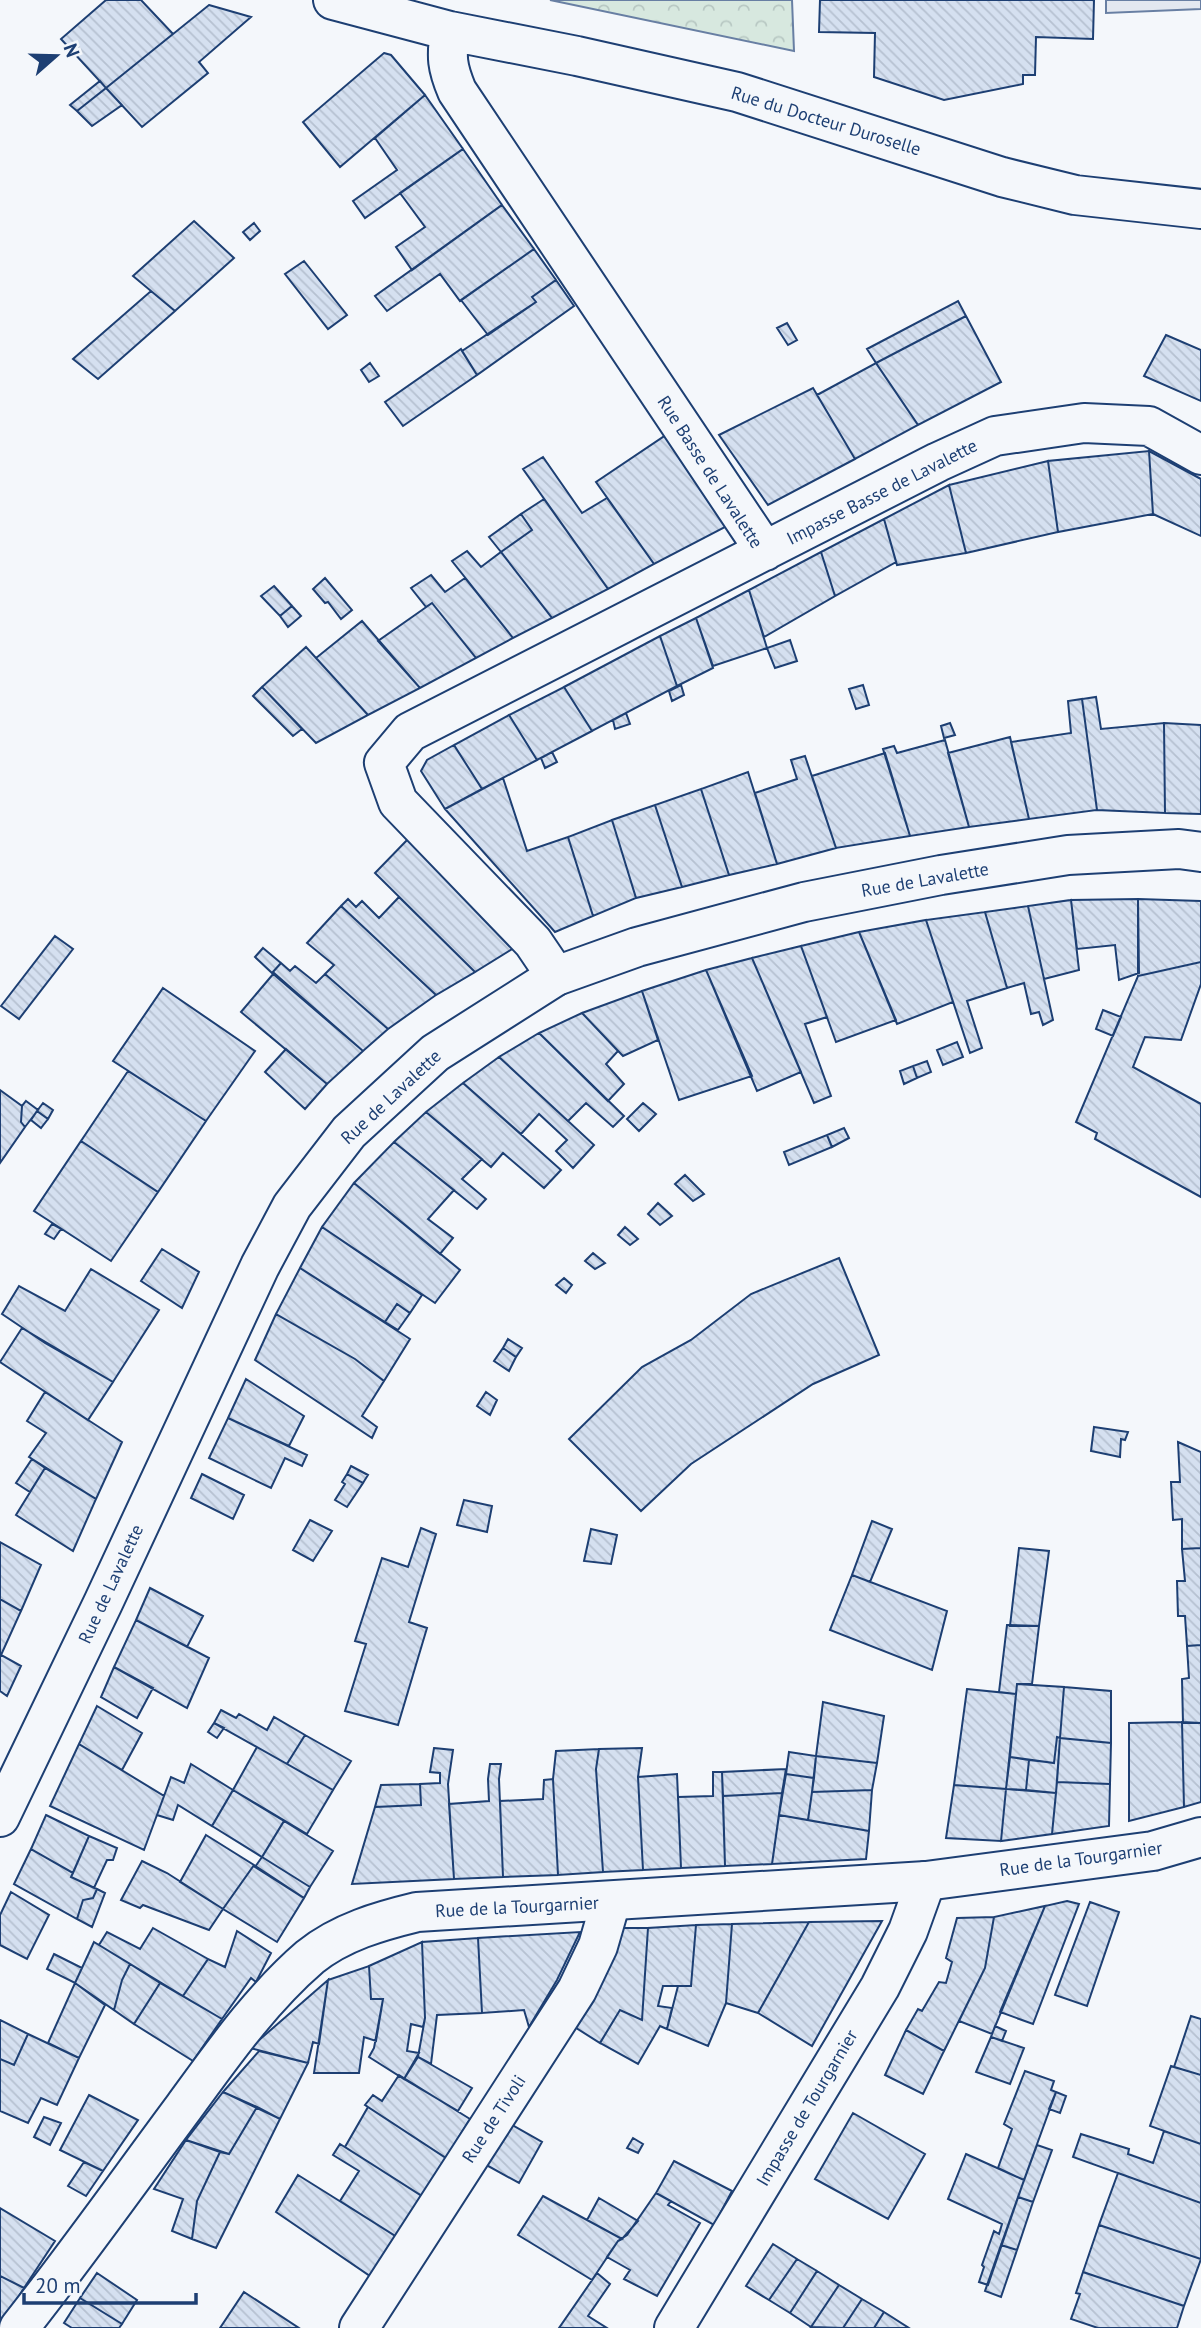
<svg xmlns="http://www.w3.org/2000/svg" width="1201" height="2328" font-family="'PT Sans',sans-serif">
	<defs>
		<pattern id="forest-crowns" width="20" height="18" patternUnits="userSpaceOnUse" patternTransform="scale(1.75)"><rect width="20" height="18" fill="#d7e8df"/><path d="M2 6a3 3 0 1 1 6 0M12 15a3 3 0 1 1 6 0" fill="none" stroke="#b8c8c3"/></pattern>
		<pattern id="building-back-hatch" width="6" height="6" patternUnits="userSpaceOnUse" patternTransform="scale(1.75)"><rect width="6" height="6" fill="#d5e0f0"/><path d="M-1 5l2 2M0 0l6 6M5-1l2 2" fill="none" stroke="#b6c1d1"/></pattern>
	</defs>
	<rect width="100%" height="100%" fill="#f4f7fb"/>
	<!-- forest -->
	<path fill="url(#forest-crowns)" stroke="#687fa3" stroke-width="2" d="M550,0H792L794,51Z"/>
	<!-- parking -->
	<path fill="#e3e8f0" stroke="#687fa3" stroke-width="2" d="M1106,0H1201V9L1106,13Z"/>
	<!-- building -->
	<path fill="url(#building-back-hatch)" stroke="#1d3f73" stroke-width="2" d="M106,0H141L173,34L106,88L61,39Z
		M820,0H1094L1093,39L1036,37L1035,75H1023V84L944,100L874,77L875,33L819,32Z
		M209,5L251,17L199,62L208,73L142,127L106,88Z
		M384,53L391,55L425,95L340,167L303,122Z
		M100,81L106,88L77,111L70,105Z
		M106,88L122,105L92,126L77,111Z
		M425,95L463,149L365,218L353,201L397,170L375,138Z
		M463,149L502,205L412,270L396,247L425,227L400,193Z
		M502,205L534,249L460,301L440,274L387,311L375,296Z
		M194,221L234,258L175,311L133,276Z
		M254,223L260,231L250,240L243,232Z
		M534,249L556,280L532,297L536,302L488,335L461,300Z
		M304,261L347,315L328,329L285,274Z
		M556,280L574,306L477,375L462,351L536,302L532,297Z
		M151,291L175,311L98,379L73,359Z
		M958,301L966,316L876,363L867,349Z
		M966,316L1001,382L918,425L876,363Z
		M787,323L797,340L788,345L777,328Z
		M1166,335L1201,350V401L1144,376Z
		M461,349L477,375L403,426L385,402Z
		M370,363L379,376L369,382L361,370Z
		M876,363L918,425L855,459L817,395Z
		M813,388L855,459L768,505L719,435Z
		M666,435L729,525L654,564L596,482Z
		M1149,451L1201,479V536L1153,514Z
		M1149,451L1153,514L1058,532L1048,461Z
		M543,457L582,513L607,498L654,564L608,589L523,469Z
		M1048,461L1058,532L966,553L949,485Z
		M949,485L966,553L897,565L884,519Z
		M544,499L608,589L552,618L501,552L532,530L521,514Z
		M521,514L532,530L501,552L489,537Z
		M884,519L896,562L835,596L821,552Z
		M467,551L481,567L501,552L552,618L513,638L452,561Z
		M821,552L835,596L764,637L749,590Z
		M431,575L445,592L465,578L513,638L476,658L432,603L426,607L411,588Z
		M325,578L352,610L341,619L328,602L325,603L313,589Z
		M274,586L292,606L280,616L261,596Z
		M749,590L767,648L713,666L696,618Z
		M432,603L476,658L420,688L378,641Z
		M292,606L301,616L288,627L280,616Z
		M696,618L713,668L677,686L660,636Z
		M362,621L420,688L368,715L316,658Z
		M660,636L677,686L592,731L564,687Z
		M790,640L797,661L775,668L767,648Z
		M306,647L368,715L316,743L262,687Z
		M681,685L684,695L672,701L669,691Z
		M863,685L869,705L856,709L849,689Z
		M262,687L302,729L293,736L253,696Z
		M564,687L592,731L537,760L509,715Z
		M1096,697L1101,729L1164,723L1165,813L1097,810L1082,699Z
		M1082,699L1097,810L1029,819L1011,742L1071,733L1068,701Z
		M626,713L630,724L615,729L613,720Z
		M509,715L537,760L482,789L454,745Z
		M950,723L955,735L944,738L941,726Z
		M1164,723L1201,725V814L1165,813Z
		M1010,737L1029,819L969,827L948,753Z
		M945,740L969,827L910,836L883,749L894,746L897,753Z
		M454,745L482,789L445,809L421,771L427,760Z
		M552,752L557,762L545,768L541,758Z
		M885,753L910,836L836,848L812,776Z
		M805,756L836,848L777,864L755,793L797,779L791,760Z
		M748,772L777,864L729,875L701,789Z
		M503,778L527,851L568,837L593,916L555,932L445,809Z
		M701,789L729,875L682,887L655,805Z
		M655,805L682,887L636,898L612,820Z
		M612,820L636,898L593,916L568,837Z
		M410,837L517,946L475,972L375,873Z
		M399,897L475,972L436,995L341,906L348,899L356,907L362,901L379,918Z
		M1138,899L1139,973L1119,980L1115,945L1077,949L1071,900Z
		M1138,899L1201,901V962L1138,976Z
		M1071,900L1079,970L1044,979L1028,906Z
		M341,906L436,995L388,1029L325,974L334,965L307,943Z
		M1028,906L1053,1020L1043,1025L1039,1012L1031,1014L1024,983L1007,988L985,912Z
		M985,912L1007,988L967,1001L982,1048L970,1053L926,920Z
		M926,920L953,1002L897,1024L859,932Z
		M859,932L896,1020L836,1042L801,946Z
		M55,936L73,949L19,1019L1,1006Z
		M801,946L827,1017L805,1024L831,1096L814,1103L752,958Z
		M263,948L281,963L272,973L255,957Z
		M752,958L801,1072L757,1091L706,970Z
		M1201,962V984L1181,1040L1145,1037L1133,1067L1201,1104V1197L1095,1139L1097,1133L1076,1122L1138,976Z
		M281,963L290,971L295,966L316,983L325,974L388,1029L363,1051L272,973Z
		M706,970L752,1076L679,1100L642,991Z
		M274,973L363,1051L327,1084L241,1012Z
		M163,988L255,1051L206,1121L113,1061Z
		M642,991L658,1040L623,1056L582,1013Z
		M1103,1010L1121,1017L1113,1036L1096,1029Z
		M582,1013L618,1051L606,1064L624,1084L608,1101L539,1033Z
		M539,1033L624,1116L613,1127L586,1103L568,1121L499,1057Z
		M957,1042L963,1057L943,1065L937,1050Z
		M286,1049L327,1084L305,1109L265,1072Z
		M499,1057L594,1145L573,1168L556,1151L567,1140L539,1114L521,1134L463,1083Z
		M927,1061L931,1072L917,1078L913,1066Z
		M913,1066L917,1078L904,1084L900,1071Z
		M128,1071L206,1121L158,1192L81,1141Z
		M463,1083L561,1170L544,1188L503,1153L491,1167L426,1112Z
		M0,1090L22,1106L21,1122L25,1127L0,1163Z
		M26,1101L38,1110L25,1127L21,1122L22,1106Z
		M43,1103L53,1110L48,1119L37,1111Z
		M643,1103L656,1114L639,1131L627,1119Z
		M37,1111L48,1119L41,1128L31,1120Z
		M426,1112L482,1159L462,1179L486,1199L477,1209L394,1142Z
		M844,1128L849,1138L832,1147L827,1135Z
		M827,1135L832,1147L789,1165L784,1152Z
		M81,1141L158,1192L111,1261L34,1211Z
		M394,1142L454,1190L428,1219L453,1238L440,1254L354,1183Z
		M685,1175L704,1194L693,1201L675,1184Z
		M354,1183L460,1270L435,1303L322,1227Z
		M658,1203L672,1216L660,1225L648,1214Z
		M52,1224L61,1229L54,1239L45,1234Z
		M322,1227L422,1295L410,1313L397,1304L385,1322L300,1268Z
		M625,1227L638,1239L630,1245L618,1235Z
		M162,1249L199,1272L182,1308L141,1281Z
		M593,1253L605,1263L595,1269L585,1261Z
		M839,1258L879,1355L813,1384L691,1464L641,1511L569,1439L642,1367L691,1340L751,1294Z
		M300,1268L410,1339L384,1381L355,1359L276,1314Z
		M91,1269L159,1310L113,1382L45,1343L2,1314L19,1286L65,1311Z
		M564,1278L572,1285L566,1293L556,1285Z
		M397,1304L410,1313L398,1330L385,1322Z
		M276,1314L355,1359L384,1381L362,1416L377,1427L372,1438L255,1360Z
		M22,1328L113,1382L88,1420L0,1362Z
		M508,1339L522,1348L516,1357L503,1348Z
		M503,1348L516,1357L509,1371L494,1361Z
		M246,1379L304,1416L289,1446L228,1418Z
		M45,1392L122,1442L96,1499L29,1457L46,1433L27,1421Z
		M486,1392L497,1400L490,1415L477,1406Z
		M228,1418L307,1455L302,1466L285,1458L271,1488L209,1458Z
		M1094,1427L1128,1432L1125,1440L1121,1439L1120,1457L1091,1451Z
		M1178,1442L1201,1452V1548L1182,1549V1519L1173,1520L1171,1482H1180Z
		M32,1459L45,1468L30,1492L16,1483Z
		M351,1466L368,1475L363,1483L347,1474Z
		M45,1468L96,1499L73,1551L16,1515Z
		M202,1474L244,1495L233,1519L191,1498Z
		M347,1474L363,1483L347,1507L335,1500L345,1484L342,1482Z
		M464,1500L492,1506L487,1532L457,1525Z
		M310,1520L332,1531L313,1561L293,1550Z
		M872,1521L892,1529L870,1582L852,1575Z
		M421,1528L436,1534L409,1622L427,1628L398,1725L345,1711L366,1644L355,1641L382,1558L408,1567Z
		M591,1529L617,1535L611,1564L584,1561Z
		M0,1542L41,1565L21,1611L0,1599Z
		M1019,1548L1049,1551L1039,1626H1010Z
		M1201,1548V1645L1187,1646L1185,1616H1178L1177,1581H1185L1182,1549Z
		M852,1575L947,1611L932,1670L830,1630Z
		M150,1588L203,1616L187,1647L136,1620Z
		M0,1599L21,1611L1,1655L21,1666L7,1696L0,1691Z
		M136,1620L209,1658L187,1708L114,1667Z
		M1007,1625L1039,1626L1032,1684H1017L1016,1694L999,1692Z
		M1201,1645V1723H1183L1182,1679L1189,1678L1187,1646Z
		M114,1667L153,1688L137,1718L101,1697Z
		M1017,1684L1064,1687L1060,1738L1057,1737L1054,1763L1010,1757Z
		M1064,1687L1111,1691V1743L1060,1738Z
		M967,1689L1016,1694L1006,1789L954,1785Z
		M823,1702L884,1716L877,1763L816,1756Z
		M97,1706L142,1733L122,1770L79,1744Z
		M221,1710L236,1718L239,1714L267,1730L274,1717L305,1735L287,1764L214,1723Z
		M1182,1722L1184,1807L1129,1821V1723Z
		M1182,1722L1201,1723V1802L1184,1807Z
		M214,1723L224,1728L217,1738L208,1732Z
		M305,1735L351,1761L333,1790L287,1764Z
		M1057,1737L1060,1738L1056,1793L1026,1790L1029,1760L1054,1763Z
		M1060,1738L1111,1743L1110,1784L1057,1782Z
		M79,1744L164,1796L144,1850L50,1806Z
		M257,1747L333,1790L307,1834L233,1790Z
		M434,1748L453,1750L448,1784L454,1879L352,1884L375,1807L421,1805L420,1784L440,1783V1773L430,1772Z
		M642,1748L638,1777L643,1870L603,1872L596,1769L599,1749Z
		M599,1749L596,1769L603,1872L558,1875L553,1779L556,1751Z
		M789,1752L816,1756L814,1778L786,1774Z
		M816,1756L877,1763L872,1790L812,1792Z
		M1010,1757L1029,1760L1026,1790L1006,1789Z
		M191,1764L233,1790L212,1826L178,1805L173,1820L157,1815L171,1777L184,1783Z
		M490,1764H501L499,1779L503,1877L454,1879L449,1804L489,1801L488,1779Z
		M786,1769L782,1793L723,1796L722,1772Z
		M713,1772H722L725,1866L681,1868L678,1797L713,1796Z
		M677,1774L681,1868L643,1870L638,1777Z
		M786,1774L814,1778L808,1820L779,1815Z
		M553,1779L558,1875L503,1877L500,1801L543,1799L544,1780Z
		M1057,1782L1110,1784L1109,1826L1052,1834Z
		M420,1784L421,1805L375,1807L381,1785Z
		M954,1785L1006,1789L1001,1841L946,1838Z
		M1006,1789L1056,1793L1052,1834L1001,1841Z
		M233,1790L284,1821L262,1857L212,1826Z
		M872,1790L869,1831L808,1820L812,1792Z
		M782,1793L772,1864L725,1866L723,1796Z
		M46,1815L89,1836L73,1873L31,1849Z
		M779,1815L869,1831L866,1859L772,1864Z
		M284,1821L333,1851L310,1887L262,1857Z
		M206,1835L254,1865L223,1909L180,1882Z
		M89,1836L117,1848L113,1860H107L94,1888L71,1877Z
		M31,1849L73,1873L71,1877L97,1889L93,1898L83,1900L77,1919L14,1884Z
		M262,1857L310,1887L304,1898L255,1867Z
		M142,1861L167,1873L223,1909L209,1930L143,1905L140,1908L121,1900Z
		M254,1865L304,1898L277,1942L223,1909Z
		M97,1889L105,1893L92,1927L77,1919L83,1900L93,1898Z
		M11,1892L49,1915L27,1959L0,1945V1915Z
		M1067,1901L1079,1904L1033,2024L1000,2012L1045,1906Z
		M1090,1902L1119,1912L1087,2006L1055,1995Z
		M1045,1906L992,2034L959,2021L985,1968L994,1917Z
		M994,1917L985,1968L944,2051L906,2030L918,2009L922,2011L939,1982L946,1983L952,1962L946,1958L957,1918Z
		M882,1921L812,2046L758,2013L809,1922Z
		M809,1922L758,2013L726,2003L732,1924Z
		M732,1924L726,2003L708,2046L667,2029L678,1986H691L696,1925Z
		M696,1925L691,1986H663L658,2006L672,2008L667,2029L660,2026L638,2064L600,2043L620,2010L642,2020L648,1928Z
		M153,1928L208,1959L183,1996L99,1945L107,1932L140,1949Z
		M620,1928H648L642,2020L620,2010L600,2043L565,2021Z
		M237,1931L271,1953L256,1982L251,1978L222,2019L183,1996L208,1959L225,1967Z
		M580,1932L557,1980L529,2027L524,2010L482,2013L478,1938Z
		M478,1938L482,2013L437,2015L431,2064L418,2057L425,2018L422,1942Z
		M94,1942L130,1964L122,1980L114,2010L75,1983Z
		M422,1942L425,2018L423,2027L411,2024L407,2051L419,2053L404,2079L369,2057L374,2048L383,1999H371L369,1966Z
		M54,1954L82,1968L75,1983L47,1969Z
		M130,1964L160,1983L134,2024L114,2010L122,1980Z
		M369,1966L371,1999H383L376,2041L364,2037L359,2073H314L328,1980Z
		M328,1980L319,2044L313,2042L308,2063L250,2048Z
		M75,1983L105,2005L79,2058L48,2043Z
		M160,1983L222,2019L193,2061L134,2024Z
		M1191,2016L1201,2019V2075L1174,2067Z
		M0,2020L28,2034L14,2065L0,2059Z
		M995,2026L1006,2031L1002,2041L991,2037Z
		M906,2030L944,2051L923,2094L885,2075Z
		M28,2034L79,2058L57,2105L41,2098L28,2123L0,2111V2059L14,2065Z
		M991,2037L1024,2048L1010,2084L976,2072Z
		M259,2051L308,2063L280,2119L223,2092Z
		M418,2057L472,2088L458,2111L404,2079Z
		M1171,2066L1201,2075V2144L1150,2126Z
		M1025,2071L1054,2081L1051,2090L1056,2092L1024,2180L998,2168L1012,2129L1004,2124Z
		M399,2075L470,2119L446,2158L365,2105L373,2095L382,2101Z
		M223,2092L257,2107L229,2154L186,2140Z
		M1056,2092L1066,2096L1060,2113L1049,2109Z
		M89,2095L138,2120L103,2171L60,2150Z
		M257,2107L280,2119L216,2248L192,2239L197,2201L220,2152L229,2154Z
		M368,2107L446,2158L422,2196L345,2147Z
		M853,2113L925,2154L888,2219L815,2179Z
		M44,2117L61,2123L50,2145L34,2137Z
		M505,2121L542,2142L519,2183L481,2162Z
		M1164,2131L1201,2144V2203L1073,2157L1081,2134L1129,2149L1128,2154L1153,2163Z
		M633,2138L643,2144L638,2153L627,2148Z
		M186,2140L220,2152L197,2201L192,2239L172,2231L183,2199L154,2189Z
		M340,2144L422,2196L397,2237L340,2201L359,2171L333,2155Z
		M1037,2145L1052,2150L1033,2202L1018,2197Z
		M966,2154L1024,2180L988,2285L979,2282L984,2267L982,2265L994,2231L999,2234L1002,2224L948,2199Z
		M674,2161L732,2191L714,2225L656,2193Z
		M84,2162L103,2171L86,2196L68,2186Z
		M1118,2173L1201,2203V2259L1099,2225Z
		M298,2175L397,2237L370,2276L276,2212Z
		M656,2193L671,2201L668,2205L700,2223L657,2296L624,2279L630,2270L607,2257L618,2241L627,2235Z
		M543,2196L622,2239L618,2241L592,2280L518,2235Z
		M1018,2197L1033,2202L1017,2250L1001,2245Z
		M599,2198L638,2221L622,2239L587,2220Z
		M0,2208L55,2241L24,2288L0,2276Z
		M1099,2225L1201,2259L1184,2306L1083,2272Z
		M773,2244L797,2259L769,2300L746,2286Z
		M1001,2245L1017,2250L1001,2297L985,2291Z
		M797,2259L817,2271L790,2313L769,2300Z
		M817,2271L839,2285L811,2327L790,2313Z
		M1083,2272L1184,2306L1177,2328H1098L1071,2319L1080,2294L1076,2293Z
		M97,2273L137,2300L122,2324L80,2298Z
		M597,2273L610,2284L588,2316L607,2328H559Z
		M0,2276L24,2288L0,2326Z
		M839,2285L862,2299L843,2328L811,2327Z
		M244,2292L299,2328H220Z
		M80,2298L122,2324L119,2328H72L64,2323Z
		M862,2299L884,2312L874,2328H843Z
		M884,2312L909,2328H874Z"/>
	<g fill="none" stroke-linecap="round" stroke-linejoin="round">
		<defs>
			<path id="street" d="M333,0L450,31L577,56L737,92L1002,177L1075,195L1201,209
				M450,31C446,57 447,67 457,91L765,551
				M556,976L533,942L398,802L384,763L410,732L938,462L995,436L1084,423L1149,426L1201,455
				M359,2328L577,1990L598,1946L611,1901
				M674,2328L880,1987L908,1931L926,1881"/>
			<path id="secondary" d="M0,1817L103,1603L260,1266L292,1206L349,1132L435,1053L556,976L637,947L804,902L941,875L1068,855L1179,849L1201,852
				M19,2328C76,2256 129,2181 184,2107C222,2055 261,1999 310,1957C341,1932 380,1921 417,1912L926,1881L1153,1851L1201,1837"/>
		</defs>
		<!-- street casing -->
		<use href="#street" stroke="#1d3f73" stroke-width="42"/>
		<!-- secondary casing -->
		<use href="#secondary" stroke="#1d3f73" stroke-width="42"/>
		<!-- street -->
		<use href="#street" stroke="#f4f7fb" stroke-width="38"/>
		<!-- secondary -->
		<use href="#secondary" stroke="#f4f7fb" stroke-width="38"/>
	</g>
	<g text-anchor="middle" stroke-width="5" stroke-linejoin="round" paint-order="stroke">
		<!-- street labels -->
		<g font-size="18" fill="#1d3f73" stroke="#f4f7fb">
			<text transform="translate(826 121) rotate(17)" y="6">Rue du Docteur Duroselle</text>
			<text transform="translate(710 472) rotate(57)" y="6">Rue Basse de Lavalette</text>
			<text transform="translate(882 492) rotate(-27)" y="6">Impasse Basse de Lavalette</text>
			<text transform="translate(925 880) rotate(-10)" y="6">Rue de Lavalette</text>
			<text transform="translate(391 1097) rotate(-43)" y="6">Rue de Lavalette</text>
			<text transform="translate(111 1584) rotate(-65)" y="6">Rue de Lavalette</text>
			<text transform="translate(1081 1859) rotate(-8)" y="6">Rue de la Tourgarnier</text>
			<text transform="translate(517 1907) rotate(-3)" y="6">Rue de la Tourgarnier</text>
			<text transform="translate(807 2108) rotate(-59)" y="6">Impasse de Tourgarnier</text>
			<text transform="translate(494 2119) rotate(-57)" y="6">Rue de Tivoli</text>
		</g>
	</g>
	<!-- north arrow -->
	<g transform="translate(56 56) rotate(70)" stroke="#f4f7fb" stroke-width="5" paint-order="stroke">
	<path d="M0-5L12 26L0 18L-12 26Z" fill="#1d3f73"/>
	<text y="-10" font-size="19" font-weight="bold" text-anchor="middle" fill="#1d3f73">N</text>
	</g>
	<!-- scale -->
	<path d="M24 2293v10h172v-10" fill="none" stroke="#1d3f73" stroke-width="3.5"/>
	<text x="35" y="2293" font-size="21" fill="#1d3f73" stroke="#f4f7fb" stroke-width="5" paint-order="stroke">20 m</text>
</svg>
